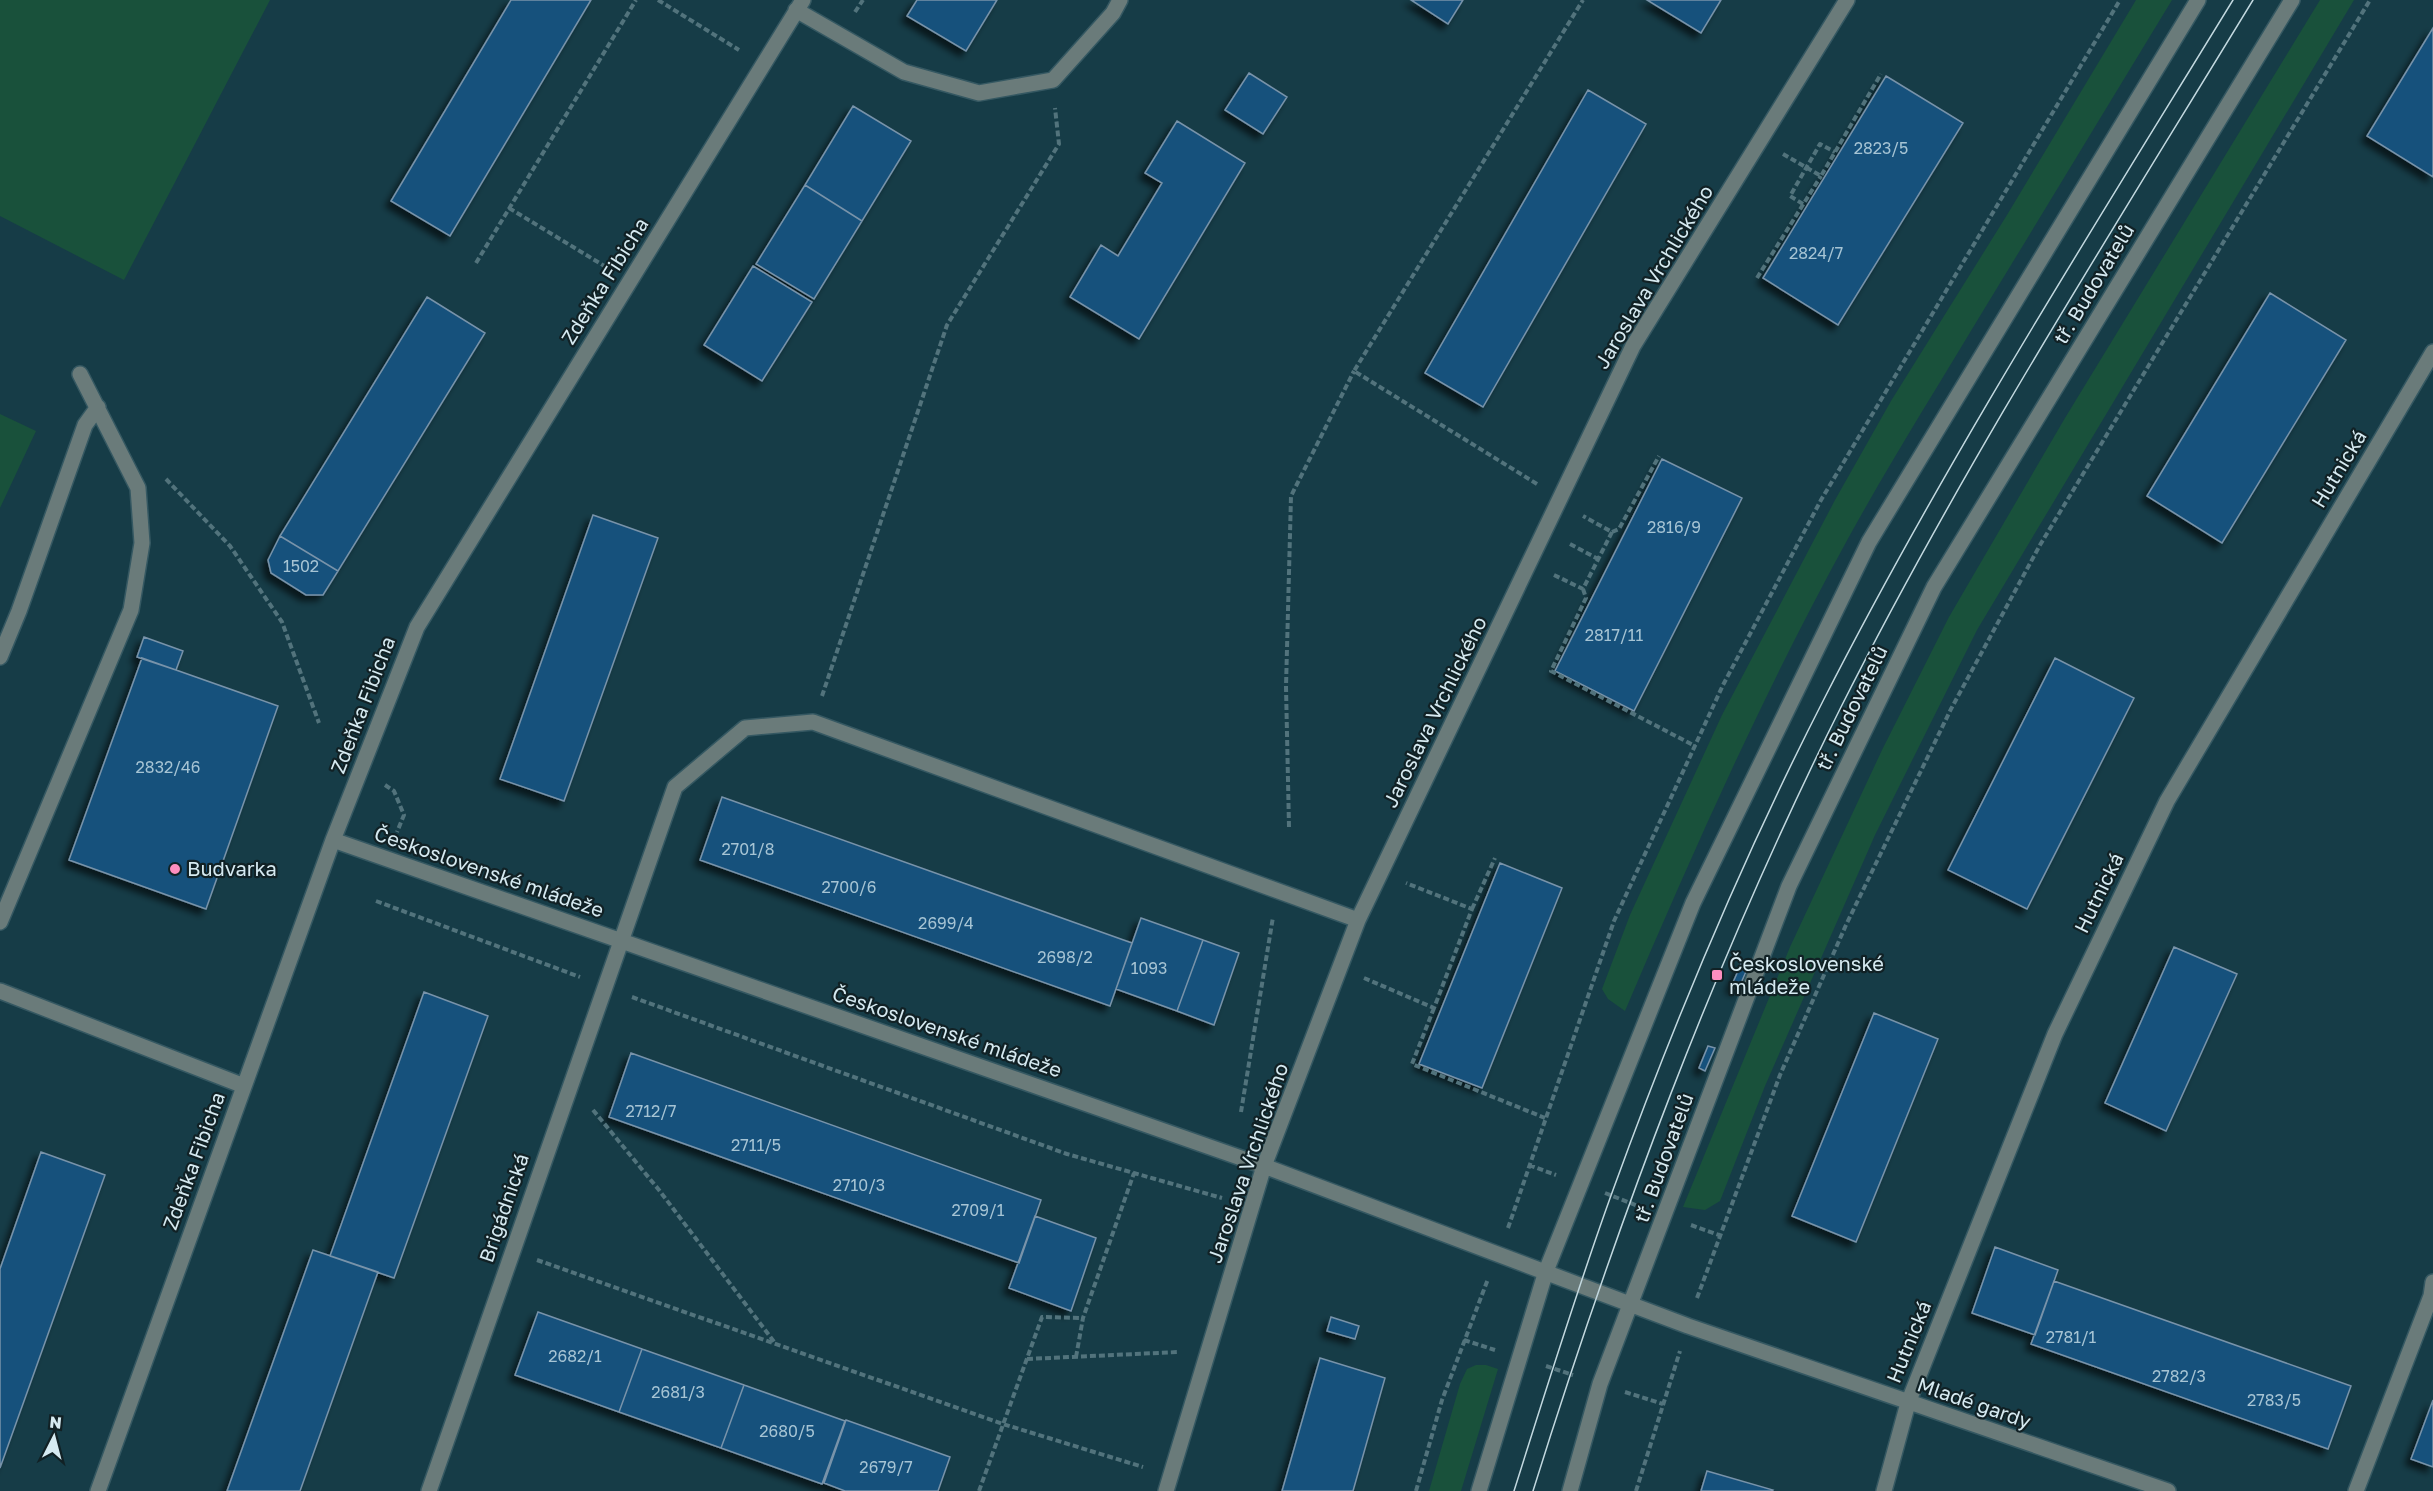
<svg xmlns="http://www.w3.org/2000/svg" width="2433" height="1491" font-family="'Golos Text',sans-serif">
	<defs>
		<filter id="shadow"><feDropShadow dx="-5.5" dy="5.5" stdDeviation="3" flood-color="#0009"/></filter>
	</defs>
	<rect width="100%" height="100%" fill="#163c47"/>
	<!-- green -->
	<path fill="#19513b" d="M0,0H270L124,280L0,216Z
		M2136,0H2172C2108,105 2044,211 1980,316C1936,389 1891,461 1850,535C1765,689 1694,849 1625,1011L1608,999L1602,989L1630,915L1722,715L1835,500L1891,401L2007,215Z
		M2320,0H2354L1977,630L1875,835L1765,1086L1720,1201L1705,1210L1683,1207L1790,947L1882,750L1949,617L2065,418Z
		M0,414L36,431L0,508Z
		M1476,1365H1486L1498,1369L1461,1491H1429L1460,1384L1467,1369Z"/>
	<!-- building -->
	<path fill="#17517b" stroke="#7893aa" stroke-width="1.5" filter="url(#shadow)" d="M511,0H591L450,236L391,201Z
		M917,0H997L966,51L907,16Z
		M1411,0H1463L1448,24Z
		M1647,0H1721L1701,33Z
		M2433,28V177L2367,136Z
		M1249,73L1287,97L1263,134L1225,110Z
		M1886,76L1963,123L1838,325L1763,278Z
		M1588,90L1646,124L1483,407L1425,373Z
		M853,106L911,141L862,221L805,185Z
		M1177,121L1245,163L1139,339L1070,297L1101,245L1118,256L1162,183L1145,173Z
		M805,185L862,221L814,299L756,264Z
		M753,266L812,302L762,381L704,345Z
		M2270,293L2346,340L2222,543L2147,496Z
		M427,297L485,333L338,571L280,536Z
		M1662,459L1742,498L1634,711L1555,671Z
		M593,515L658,538L564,801L500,779Z
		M280,536L338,571L323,595H306L271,573L268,560Z
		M144,637L183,651L176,670L137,657Z
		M142,658L278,706L206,909L69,860Z
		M2055,658L2134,698L2027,909L1948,870Z
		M722,797L1132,943L1110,1006L700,860Z
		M1500,863L1562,888L1482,1088L1419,1064Z
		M1141,918L1203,940L1177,1011L1116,989Z
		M1203,940L1239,953L1214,1025L1177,1011Z
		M2174,947L2237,974L2166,1131L2105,1103Z
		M1741,964L1748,967L1738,990L1731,987Z
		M424,992L488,1016L394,1278L330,1256Z
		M1874,1013L1938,1039L1856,1242L1792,1216Z
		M1708,1046L1715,1048L1705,1071L1699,1068Z
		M631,1053L1041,1200L1019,1263L609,1117Z
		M41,1152L105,1175L0,1468V1269Z
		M1035,1216L1096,1238L1071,1311L1009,1288Z
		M1995,1247L2058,1270L2035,1335L1972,1313Z
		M313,1250L378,1272L300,1491H227Z
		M2054,1281L2351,1386L2328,1449L2031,1344Z
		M538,1312L642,1349L619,1412L515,1375Z
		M1331,1317L1359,1326L1355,1339L1327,1331Z
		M642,1349L744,1385L721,1448L619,1412Z
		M1320,1358L1385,1378L1353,1491H1282Z
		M744,1385L845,1421L822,1484L721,1448Z
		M2433,1400V1467L2411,1459Z
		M846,1420L950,1457L938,1491H845L824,1483Z
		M1707,1471L1773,1490L1772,1491H1701Z"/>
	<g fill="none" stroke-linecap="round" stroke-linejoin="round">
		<defs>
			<path id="minor" d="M796,10L904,72L979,93L1053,80L1113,13L1120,0
				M0,657L19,611L85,425L98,407
				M333,840L1264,1166L1688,1326L2168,1491
				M0,922L131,610L142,543L138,488L80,374
				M0,991L244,1086
				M98,1491L333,840L417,627L803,0
				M429,1491L675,787L745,728L813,722L1358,920
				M1166,1491L1264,1166L1358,920L1633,346L1847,0
				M1479,1491L1546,1271L1693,903L1869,542L2198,0
				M1570,1491L1600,1384L1789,886L1934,587L2292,0
				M1884,1491L1908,1403L2055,1034L2167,801L2433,352
				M2356,1491L2431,1296L2433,1282"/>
		</defs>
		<!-- minor casing -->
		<use href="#minor" stroke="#355862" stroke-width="18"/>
		<!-- path -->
		<path stroke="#52737c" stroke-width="4" stroke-dasharray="6 3" stroke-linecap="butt" d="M658,0L739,50
			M855,12L863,0
			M1783,154L1821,176L1881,74
			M1803,204L1790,196L1820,144L1835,152
			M509,208L606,267
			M476,263L636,0
			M1757,278L1821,176
			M166,479L230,546L282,622L319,723
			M1537,484L1354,371L1583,0
			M1612,532L1619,529L1659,456
			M1570,544L1598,559
			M1554,575L1583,589L1612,532L1583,516
			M1583,589L1586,598L1551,671L1695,746
			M822,696L947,325L1059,144L1055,108
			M385,785L394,791L404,815L397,832
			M1289,827L1286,687L1291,496L1354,371
			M376,901L580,977
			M1472,909L1495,858
			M1364,978L1434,1008L1472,909L1406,883
			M632,997L1067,1154L1222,1198
			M1434,1008L1412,1064L1545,1118
			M593,1110L659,1190L775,1343
			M1241,1112L1273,917
			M1529,1165L1556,1175
			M1605,1193L1638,1206
			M1691,1225L1719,1235
			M1508,1228L1614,921L1723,685L1821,500L2120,0
			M537,1260L1003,1424L1143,1467
			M1697,1298L1780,1075L1846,925L1951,709L2040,545L2370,0
			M1464,1340L1495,1350
			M1076,1357L1083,1318L1134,1173
			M1027,1359L1179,1352
			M1546,1366L1573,1375
			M1625,1392L1663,1404
			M979,1491L1042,1317L1083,1318
			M1416,1491L1442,1400L1488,1279
			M1636,1491L1680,1351"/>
		<!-- minor -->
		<use href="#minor" stroke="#6a7b7a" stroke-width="15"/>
		<!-- tram -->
		<path stroke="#c2d8df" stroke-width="1.5" d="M1514,1491C1546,1390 1577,1289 1613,1190C1674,1022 1743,857 1824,699C1947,458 2092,230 2233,0
			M1533,1491C1617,1222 1715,959 1841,707C1964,463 2111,233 2253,0"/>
	</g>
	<!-- markers -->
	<g fill="#fd8ebf" stroke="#112125" stroke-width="2">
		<circle cx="175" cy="869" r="6"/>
		<rect x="1711" y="969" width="12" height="12" rx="3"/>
	</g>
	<g text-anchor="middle" stroke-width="4.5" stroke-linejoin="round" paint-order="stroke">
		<!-- number labels -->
		<g font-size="16" fill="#a6c4d4">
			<text x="1881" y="154">2823/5</text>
			<text x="1816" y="259">2824/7</text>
			<text x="1674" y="533">2816/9</text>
			<text x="301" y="572">1502</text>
			<text x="1614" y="641">2817/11</text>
			<text x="168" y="773">2832/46</text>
			<text x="748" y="855">2701/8</text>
			<text x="849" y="893">2700/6</text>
			<text x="946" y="929">2699/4</text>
			<text x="1065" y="963">2698/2</text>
			<text x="1149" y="974">1093</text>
			<text x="651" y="1117">2712/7</text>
			<text x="756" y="1151">2711/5</text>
			<text x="859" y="1191">2710/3</text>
			<text x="978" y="1216">2709/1</text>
			<text x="2071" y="1343">2781/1</text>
			<text x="575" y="1362">2682/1</text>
			<text x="2179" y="1382">2782/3</text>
			<text x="678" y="1398">2681/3</text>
			<text x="2274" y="1406">2783/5</text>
			<text x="787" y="1437">2680/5</text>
			<text x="886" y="1473">2679/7</text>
		</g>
		<!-- street labels -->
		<g font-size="20" fill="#d6eaf1" stroke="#112125">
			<text transform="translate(1654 277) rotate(-59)" y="7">Jaroslava Vrchlického</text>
			<text transform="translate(605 281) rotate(-58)" y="7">Zdeňka Fibicha</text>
			<text transform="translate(2094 284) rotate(-59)" y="7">tř. Budovatelů</text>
			<text transform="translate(2339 469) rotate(-59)" y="7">Hutnická</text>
			<text transform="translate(363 705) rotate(-69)" y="7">Zdeňka Fibicha</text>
			<text transform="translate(1852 708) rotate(-64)" y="7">tř. Budovatelů</text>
			<text transform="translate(1435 712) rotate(-64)" y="7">Jaroslava Vrchlického</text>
			<text transform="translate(489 872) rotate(19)" y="7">Československé mládeže</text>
			<text transform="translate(2099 893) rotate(-64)" y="7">Hutnická</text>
			<text transform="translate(947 1032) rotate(19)" y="7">Československé mládeže</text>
			<text transform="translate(1664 1158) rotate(-70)" y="7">tř. Budovatelů</text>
			<text transform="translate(194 1161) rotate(-70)" y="7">Zdeňka Fibicha</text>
			<text transform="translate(1248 1163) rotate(-71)" y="7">Jaroslava Vrchlického</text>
			<text transform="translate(504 1208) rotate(-71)" y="7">Brigádnická</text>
			<text transform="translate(1909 1342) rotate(-68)" y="7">Hutnická</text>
			<text transform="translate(1974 1403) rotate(19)" y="7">Mladé gardy</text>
		</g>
		<!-- poi labels -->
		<g font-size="20" fill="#d6eaf1" stroke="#112125" text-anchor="start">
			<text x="187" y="876">Budvarka</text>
			<text x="1729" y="971">Československé<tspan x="1729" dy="23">mládeže</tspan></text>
		</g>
	</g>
	<!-- north arrow -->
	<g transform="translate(54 1437) rotate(6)" stroke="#112125" stroke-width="4.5" paint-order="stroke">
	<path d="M0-4.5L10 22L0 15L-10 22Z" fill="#d6eaf1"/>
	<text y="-9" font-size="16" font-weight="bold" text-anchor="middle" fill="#d6eaf1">N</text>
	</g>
</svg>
